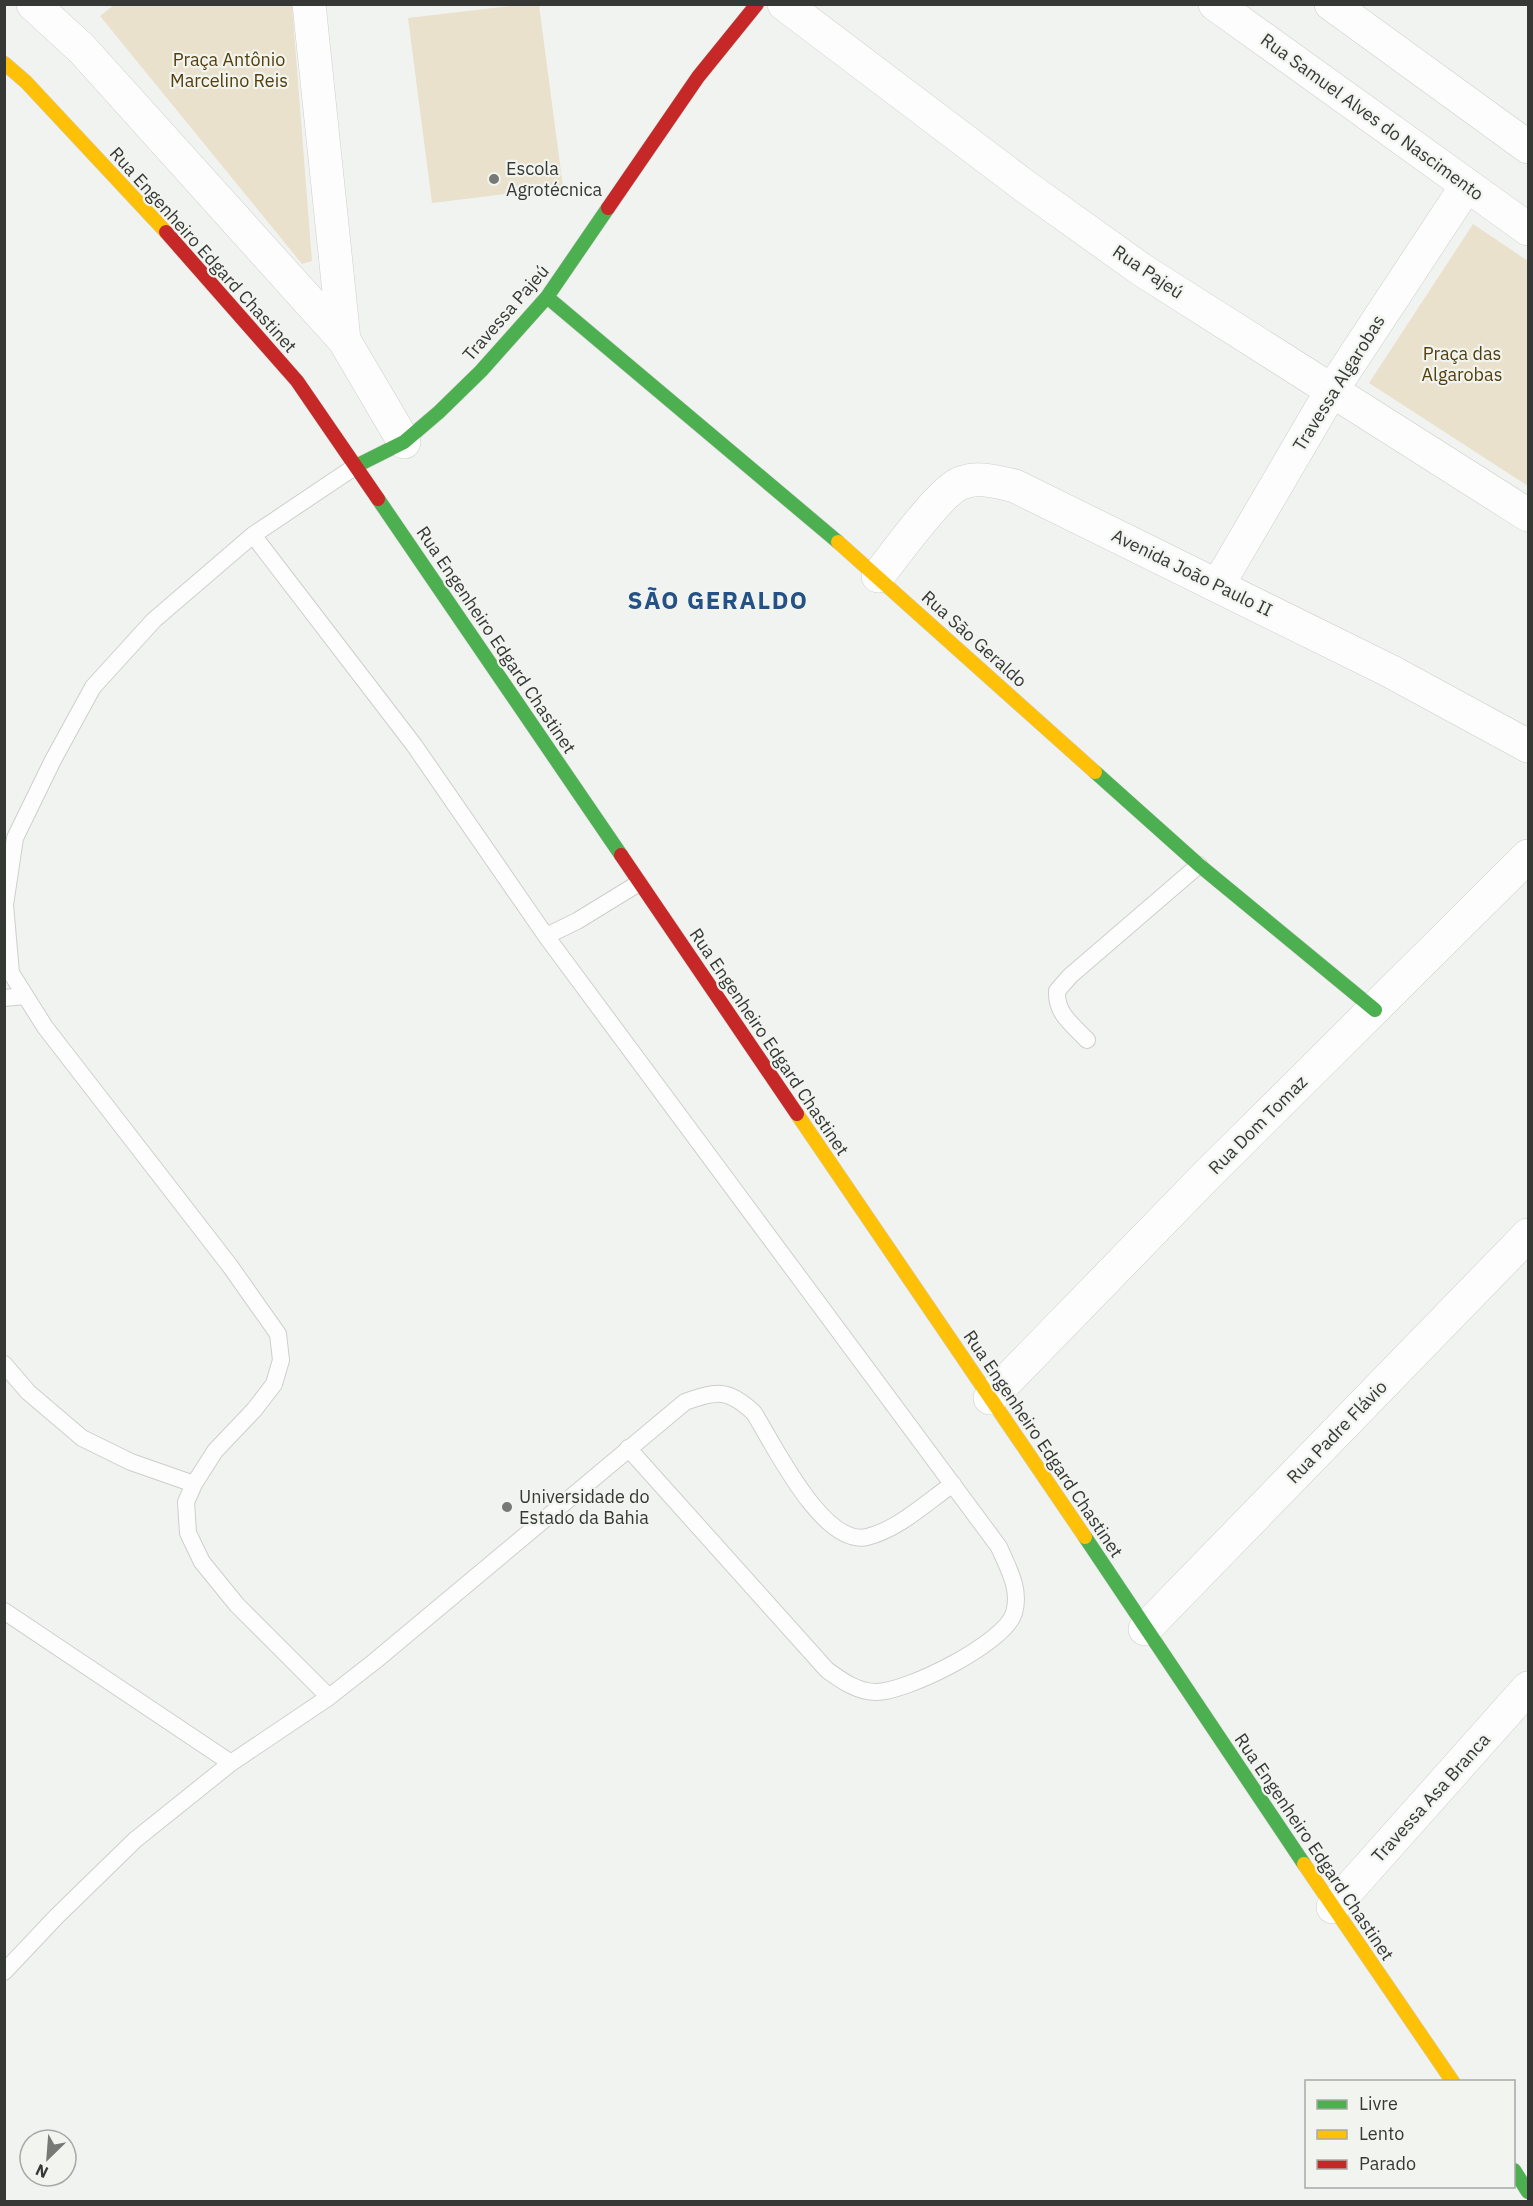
<svg xmlns="http://www.w3.org/2000/svg" width="1533" height="2206" font-family="'IBM Plex Sans',sans-serif">
	<rect width="100%" height="100%" fill="#f1f3f0"/>
	<!-- green -->
	<path fill="#eae1cd" d="M115,4L292,5L312,261L302,264L100,16Z
		M519,5H539L563,187L432,203L408,18Z
		M1473,224L1528,261V486L1369,383Z"/>
	<g fill="none" stroke-linecap="round" stroke-linejoin="round">
		<defs>
			<path id="lane" d="M253,535L414,745L546,936L999,1547C1008,1568 1021,1589 1014,1613C1005,1643 907,1692 876,1692C857,1692 841,1680 827,1670L628,1448
				M546,936L577,921L639,883
				M4,998L25,996
				M1087,1040C1072,1024 1056,1014 1057,991L1070,976L1199,865
				M4,1364L28,1392L82,1438L131,1462L194,1484
				M4,1611L231,1763
				M329,1697L237,1605L202,1562L188,1533L186,1502L194,1484L215,1451L254,1410L274,1384L281,1360L278,1334L230,1266L45,1027L11,973L5,905L15,838L53,760L93,687L154,620L253,535L356,466
				M4,1972L56,1917L135,1840L231,1763L329,1697L375,1661L685,1402C717,1391 728,1388 754,1413C774,1445 823,1547 867,1537C899,1529 927,1502 953,1484"/>
			<path id="street" d="M33,4L82,49L344,340L404,442
				M309,4L344,340
				M784,4L1026,187L1142,270L1528,515
				M1215,4L1528,229
				M1331,4L1528,147
				M878,576C894,556 940,491 961,483C979,476 998,482 1015,486L1390,671L1528,746
				M1218,585L1332,390L1467,185
				M990,1398L1207,1175L1528,856
				M1145,1629L1528,1235
				M1333,1907L1528,1688"/>
			<path id="fast" d="M547,297L838,542
				M356,466L404,442L439,412L481,371L547,297L608,208
				M378,499L621,855
				M1095,772L1199,865L1375,1010
				M1085,1537L1304,1864
				M1514,2170L1528,2192"/>
			<path id="slow" d="M4,63L26,82L166,232
				M838,542L1095,772
				M797,1114L1085,1537
				M1304,1864L1453,2082"/>
			<path id="jam" d="M608,208L698,77L757,4
				M166,232L297,381L378,499
				M621,855L797,1114"/>
		</defs>
		<!-- lane casing -->
		<use href="#lane" stroke="#cdcfcc" stroke-width="18"/>
		<!-- street casing -->
		<use href="#street" stroke="#cdcfcc" stroke-width="34"/>
		<!-- fast casing -->
		<use href="#fast" stroke="#cdcfcc" stroke-width="15"/>
		<!-- slow casing -->
		<use href="#slow" stroke="#cdcfcc" stroke-width="15"/>
		<!-- jam casing -->
		<use href="#jam" stroke="#cdcfcc" stroke-width="15"/>
		<!-- lane -->
		<use href="#lane" stroke="#fdfdfd" stroke-width="16"/>
		<!-- street -->
		<use href="#street" stroke="#fdfdfd" stroke-width="33"/>
		<!-- fast -->
		<use href="#fast" stroke="#4caf50" stroke-width="14"/>
		<!-- slow -->
		<use href="#slow" stroke="#ffc107" stroke-width="14"/>
		<!-- jam -->
		<use href="#jam" stroke="#c62828" stroke-width="14"/>
	</g>
	<!-- markers -->
	<g fill="#777977" stroke="#f1f4ef" stroke-width="2">
		<circle cx="494" cy="179" r="6"/>
		<circle cx="507" cy="1507" r="6"/>
	</g>
	<g text-anchor="middle" stroke-width="4.5" stroke-linejoin="round" paint-order="stroke">
		<!-- park labels -->
		<g font-size="18" fill="#543e09" stroke="#f1f4ef">
			<text x="229" y="66">Praça Antônio<tspan x="229" dy="21">Marcelino Reis</tspan></text>
			<text x="1462" y="360">Praça das<tspan x="1462" dy="21">Algarobas</tspan></text>
		</g>
		<!-- street labels -->
		<g font-size="18" fill="#363836" stroke="#f1f4ef">
			<text transform="translate(1372 117) rotate(36)" y="6">Rua Samuel Alves do Nascimento</text>
			<text transform="translate(203 250) rotate(48)" y="6">Rua Engenheiro Edgard Chastinet</text>
			<text transform="translate(1148 272) rotate(34)" y="6">Rua Pajeú</text>
			<text transform="translate(506 313) rotate(-49)" y="6">Travessa Pajeú</text>
			<text transform="translate(1339 383) rotate(-58)" y="6">Travessa Algarobas</text>
			<text transform="translate(1192 573) rotate(26)" y="6">Avenida João Paulo II</text>
			<text transform="translate(974 639) rotate(42)" y="6">Rua São Geraldo</text>
			<text transform="translate(496 640) rotate(56)" y="6">Rua Engenheiro Edgard Chastinet</text>
			<text transform="translate(769 1042) rotate(56)" y="6">Rua Engenheiro Edgard Chastinet</text>
			<text transform="translate(1258 1125) rotate(-45)" y="6">Rua Dom Tomaz</text>
			<text transform="translate(1337 1432) rotate(-46)" y="6">Rua Padre Flávio</text>
			<text transform="translate(1043 1444) rotate(56)" y="6">Rua Engenheiro Edgard Chastinet</text>
			<text transform="translate(1431 1798) rotate(-48)" y="6">Travessa Asa Branca</text>
			<text transform="translate(1314 1847) rotate(56)" y="6">Rua Engenheiro Edgard Chastinet</text>
		</g>
		<!-- poi labels -->
		<g font-size="18" fill="#363836" stroke="#f1f4ef" text-anchor="start">
			<text x="506" y="175">Escola<tspan x="506" dy="21">Agrotécnica</tspan></text>
			<text x="519" y="1503">Universidade do<tspan x="519" dy="21">Estado da Bahia</tspan></text>
		</g>
		<!-- district labels -->
		<g font-size="24" font-weight="bold" letter-spacing="1.5" fill="#245186" stroke="#f1f4ef">
			<text x="718" y="609">SÃO GERALDO</text>
		</g>
	</g>
	<!-- border -->
	<rect width="1533" height="2206" fill="none" stroke="#363836" stroke-width="12"/>
	<!-- legend -->
	<rect x="1305" y="2080" width="210" height="108" fill="#f1f4ef" stroke="#a6a9a5" stroke-width="1.5"/>
	<rect x="1317" y="2100" width="30" height="9" fill="#4caf50" stroke="#a6a9a5" stroke-width="1.5"/>
	<text x="1359" y="2110" font-size="18" fill="#363836">Livre</text>
	<rect x="1317" y="2130" width="30" height="9" fill="#ffc107" stroke="#a6a9a5" stroke-width="1.5"/>
	<text x="1359" y="2140" font-size="18" fill="#363836">Lento</text>
	<rect x="1317" y="2160" width="30" height="9" fill="#c62828" stroke="#a6a9a5" stroke-width="1.5"/>
	<text x="1359" y="2170" font-size="18" fill="#363836">Parado</text>
	<!-- north arrow -->
	<g transform="translate(48 2158) rotate(205)"><circle r="28" fill="#f1f4ef" stroke="#a6a9a5" stroke-width="1.5"/>
	<path d="M0-4.5L10 22L0 15L-10 22Z" fill="#777977"/>
	<text y="-9" font-size="16" font-weight="bold" text-anchor="middle" fill="#363836">N</text>
	</g>
</svg>
